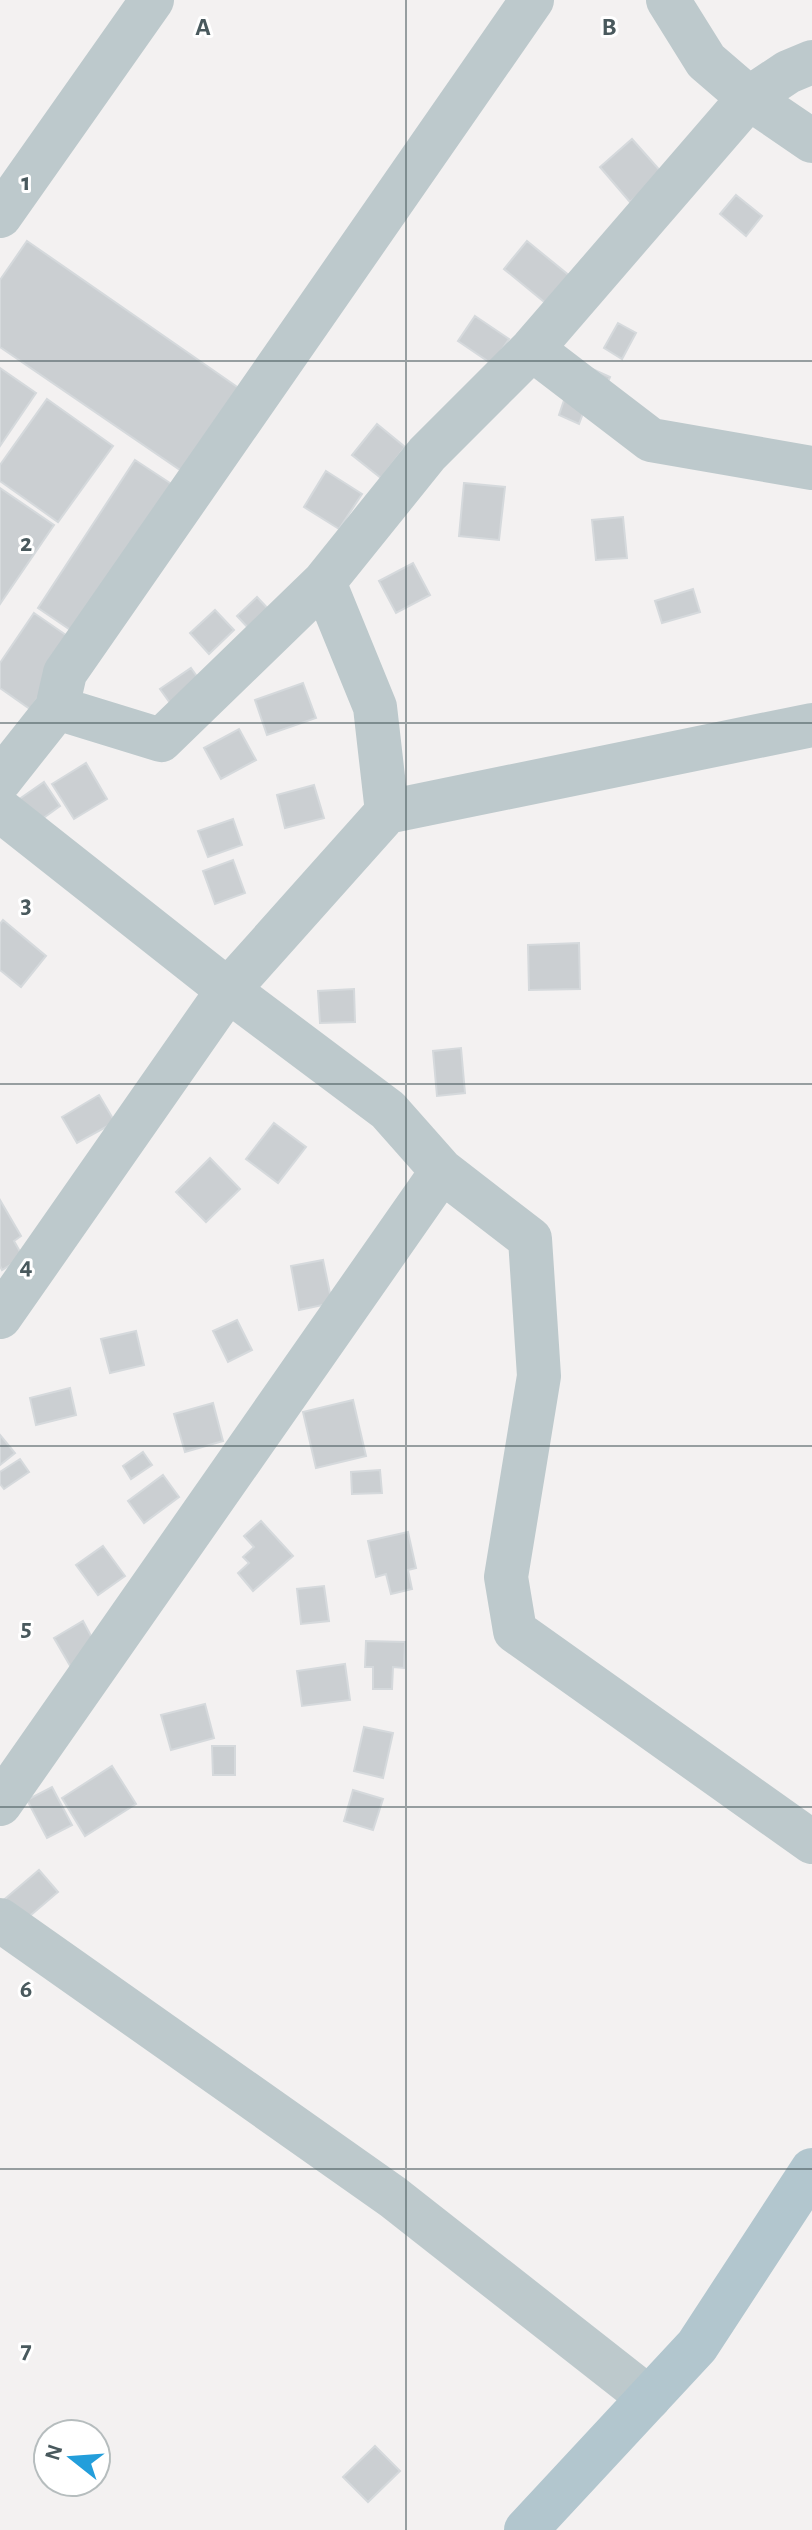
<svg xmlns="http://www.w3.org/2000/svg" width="812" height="2530" font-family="'Alegreya Sans',sans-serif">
	<rect width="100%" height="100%" fill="#f3f1f1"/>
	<!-- building -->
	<path fill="#cbcfd2" stroke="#d5d9dc" stroke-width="2" d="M632,139L663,174L630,202L600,167Z
		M736,195L762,216L746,236L720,214Z
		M27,241L243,391L186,474L0,347V280Z
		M527,241L571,277L548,305L504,269Z
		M475,316L509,339L492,364L458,341Z
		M618,323L636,333L622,359L604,348Z
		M577,362L610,377L595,412L585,408L579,424L559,415Z
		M0,368L36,393L0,446Z
		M47,399L113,446L58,522L0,481V465Z
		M377,424L405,447L381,478L352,455Z
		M135,460L176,487L78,635L38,608Z
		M326,471L362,494L339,529L304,507Z
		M464,483L505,487L499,540L459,536Z
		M0,488L54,525L0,604Z
		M623,517L627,558L596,560L592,520Z
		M413,563L430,595L396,613L379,581Z
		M693,589L700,612L662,623L655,601Z
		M257,597L273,614L253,633L237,616Z
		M215,610L234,630L209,654L190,633Z
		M34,613L76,642L30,709L0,688V663Z
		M191,668L208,692L178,714L160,689Z
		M303,683L316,718L267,735L255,700Z
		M239,729L256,760L221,779L204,748Z
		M86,763L107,799L74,819L52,784Z
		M44,782L60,806L35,824L18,800Z
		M314,785L324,818L285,828L277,795Z
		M233,819L242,845L208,857L198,831Z
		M233,860L245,893L215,904L203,871Z
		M3,920L46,956L21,987L0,970V924Z
		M579,943L580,989L529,990L528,945Z
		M354,989L355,1022L320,1023L318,991Z
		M461,1048L465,1093L437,1096L433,1051Z
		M99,1095L115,1122L77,1143L62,1117Z
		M274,1123L306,1147L278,1183L246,1159Z
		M210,1158L240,1189L206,1222L176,1192Z
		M0,1200L21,1236L14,1241L23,1257L2,1270L0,1266Z
		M323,1260L332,1303L299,1310L291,1266Z
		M237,1320L252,1350L228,1362L213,1331Z
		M136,1331L144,1365L110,1373L101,1339Z
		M70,1388L76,1415L36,1425L30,1398Z
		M353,1400L366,1456L316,1468L303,1412Z
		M213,1403L223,1441L185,1452L174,1414Z
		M0,1435L15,1453L0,1465Z
		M143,1452L152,1465L131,1479L123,1466Z
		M20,1459L29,1472L4,1489L0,1484V1472Z
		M380,1470L382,1493L352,1494L351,1472Z
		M163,1475L179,1497L144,1523L128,1501Z
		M261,1521L293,1556L253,1591L238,1573L249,1563L243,1557L254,1547L244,1536Z
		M408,1532L416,1568L408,1570L412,1589L391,1594L386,1574L376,1577L368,1541Z
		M103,1546L125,1576L98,1595L76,1565Z
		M324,1586L329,1621L301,1624L297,1589Z
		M83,1621L104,1660L76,1676L54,1638Z
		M366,1641L405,1642L404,1668L393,1667L392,1689H373V1667H365Z
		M345,1664L350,1700L302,1706L297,1671Z
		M205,1704L214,1738L171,1750L161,1715Z
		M364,1727L393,1733L383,1778L354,1771Z
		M212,1746H235V1775H213Z
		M112,1766L136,1804L85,1836L62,1798Z
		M52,1787L72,1825L47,1838L27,1800Z
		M353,1790L383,1799L373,1830L344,1821Z
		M39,1870L58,1892L18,1926L0,1903Z
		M375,2446L400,2471L368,2502L343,2477Z"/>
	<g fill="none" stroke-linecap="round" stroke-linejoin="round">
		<!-- minor -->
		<path stroke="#bdc9cc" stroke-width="44" d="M668,0L706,61L749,98L812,141
			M0,216L152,0
			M532,349L651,440L812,468
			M324,582L375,707L387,812
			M57,708L161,740L324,582L427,454L532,349L749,98L788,72L812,62
			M0,780L57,708L65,673L532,0
			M0,810L228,990L388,1110L442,1171L530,1239L539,1376L506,1577L515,1631L812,1842
			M0,1317L228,990L387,812L812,725
			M0,1804L442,1171
			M0,1920L393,2197L649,2398"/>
		<!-- major -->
		<path stroke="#b2c6ce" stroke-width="44" d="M526,2530L697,2346L812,2170"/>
	</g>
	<!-- grid -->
	<path fill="none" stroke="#49595d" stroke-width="2" stroke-opacity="0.55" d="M406,0V2530M0,361H812M0,723H812M0,1084H812M0,1446H812M0,1807H812M0,2169H812"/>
	<g font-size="26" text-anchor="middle" font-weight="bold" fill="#49595d" stroke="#fff" stroke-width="6" stroke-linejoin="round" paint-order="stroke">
		<text x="203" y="35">A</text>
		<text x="609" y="35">B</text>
		<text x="26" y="190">1</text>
		<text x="26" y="551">2</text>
		<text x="26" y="913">3</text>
		<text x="26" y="1274">4</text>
		<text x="26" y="1636">5</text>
		<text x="26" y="1997">6</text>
		<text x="26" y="2358">7</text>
	</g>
	<!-- north arrow -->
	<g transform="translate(72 2458) rotate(287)"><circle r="38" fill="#ffffff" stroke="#b6bdbe" stroke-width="2"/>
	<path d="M0-6L14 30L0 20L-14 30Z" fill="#239edb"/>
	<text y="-12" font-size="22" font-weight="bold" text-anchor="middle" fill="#49595d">N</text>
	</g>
</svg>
